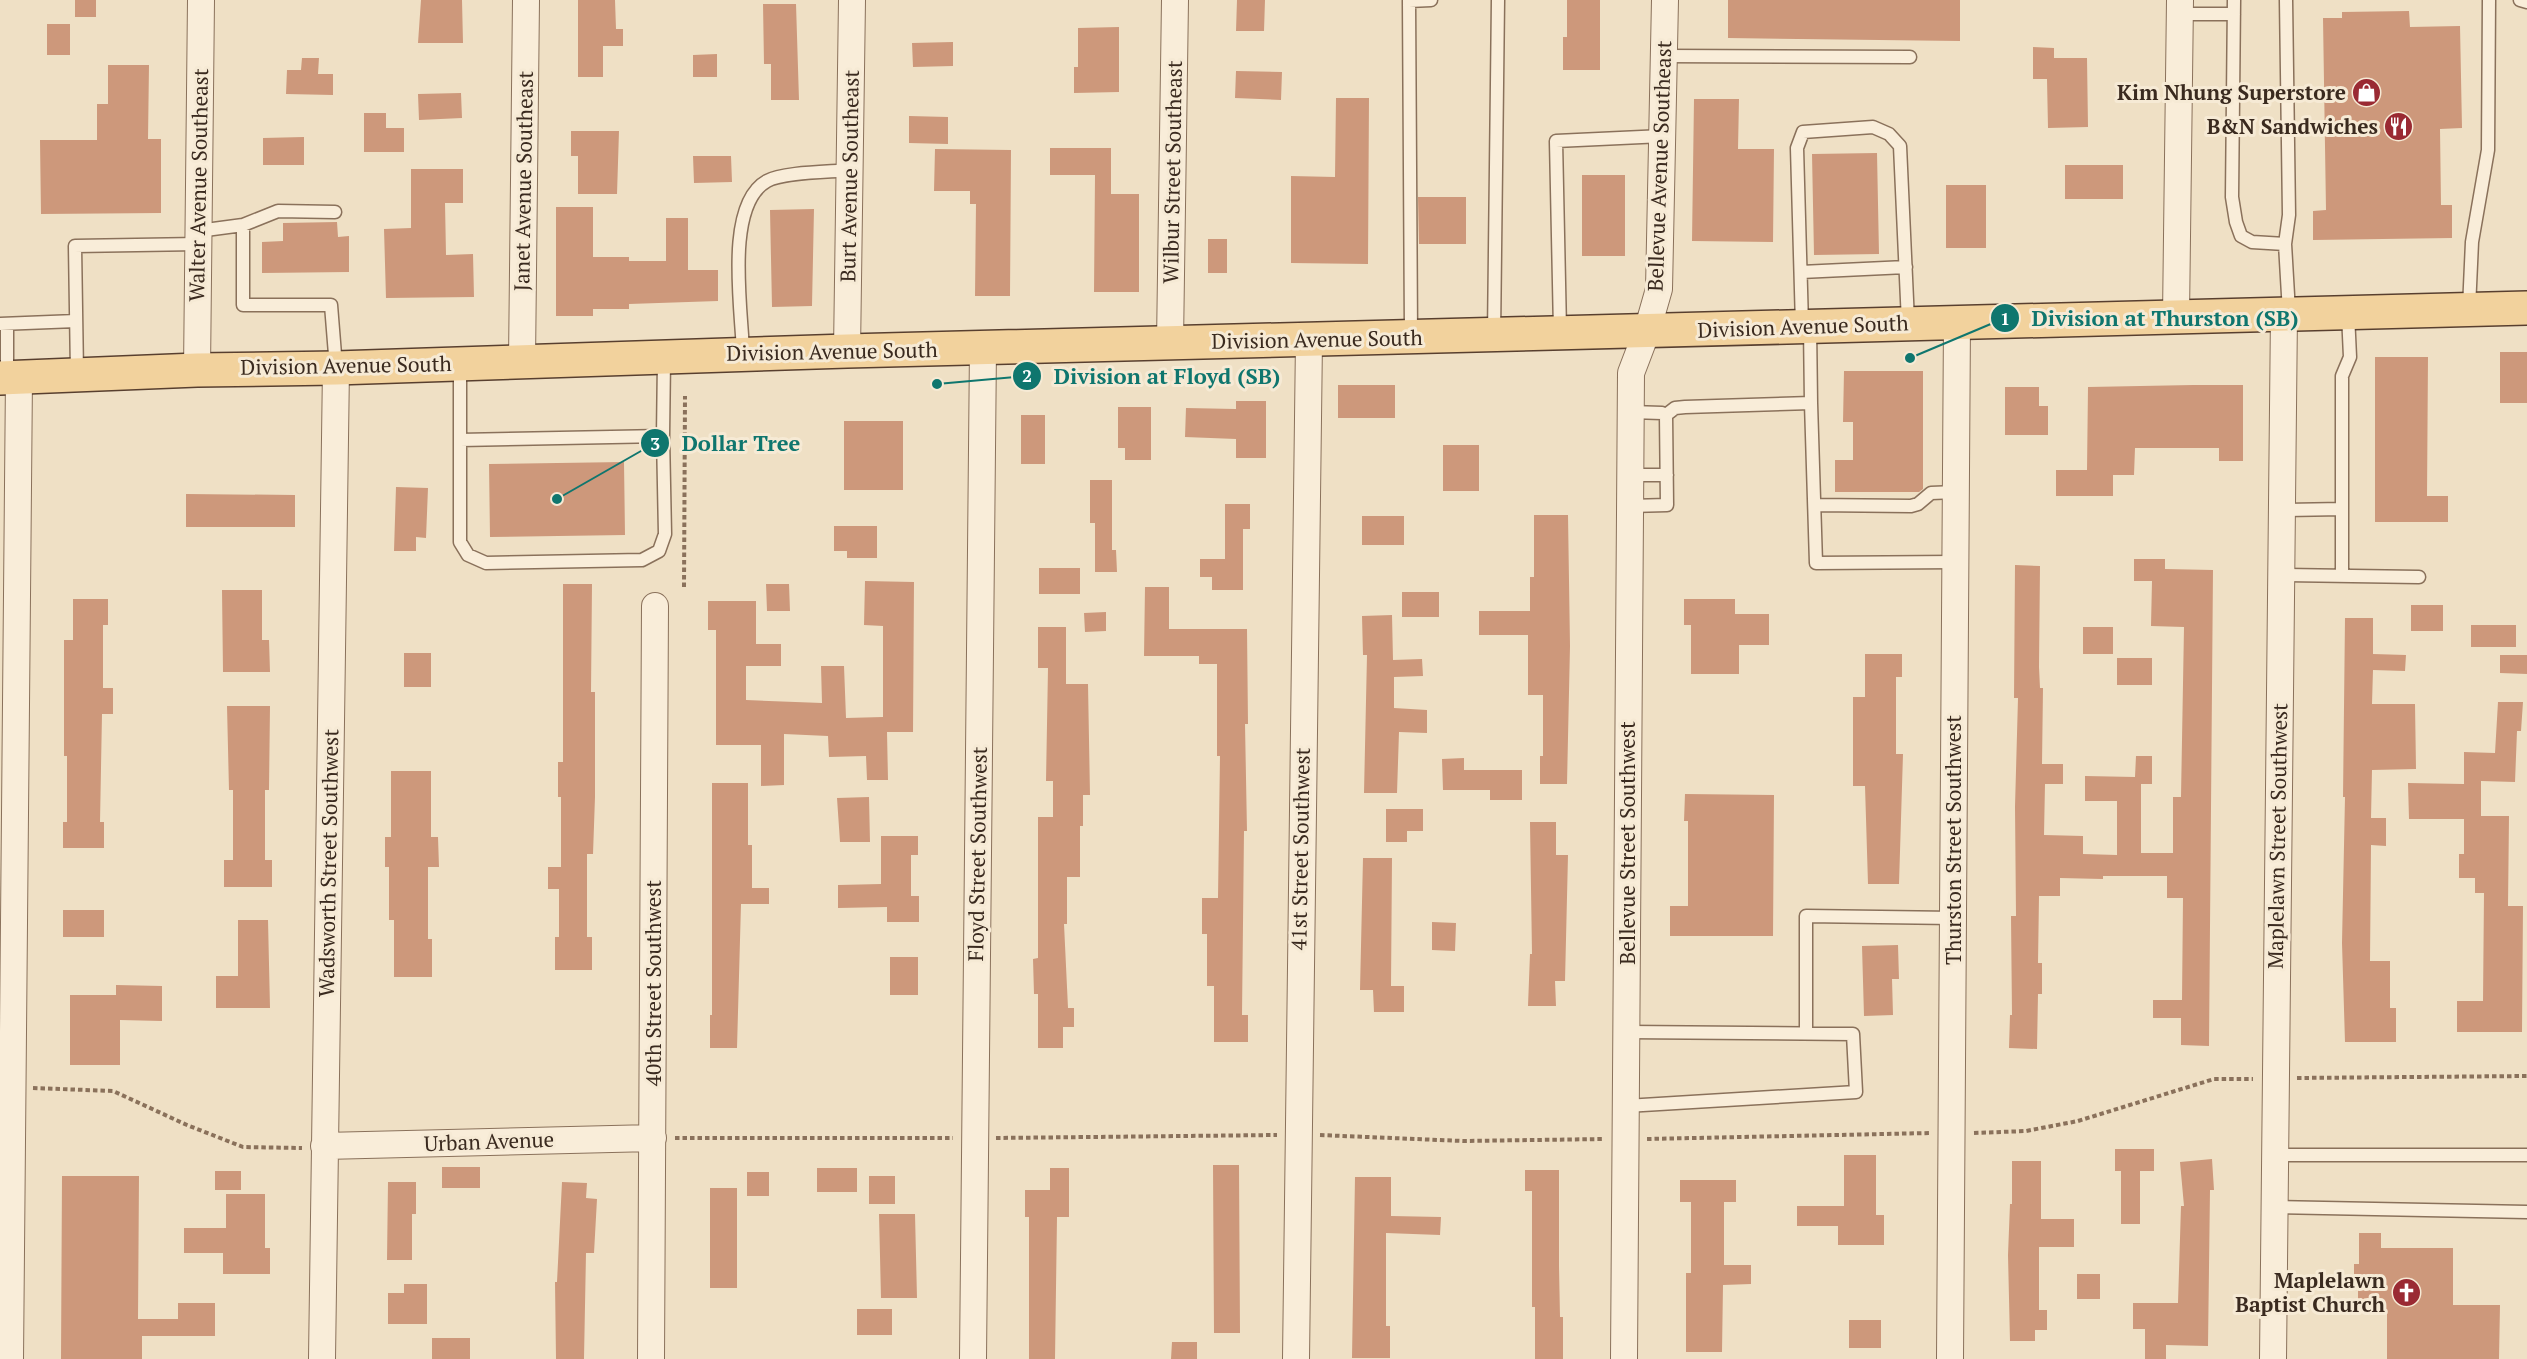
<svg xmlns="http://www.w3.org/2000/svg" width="2527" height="1359" font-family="'PT Serif',serif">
	<rect width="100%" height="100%" fill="#efe0c5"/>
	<!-- building -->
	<path fill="#cd987b" d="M75,0H96V17H75Z
		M421,0H462L463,43H418Z
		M578,0H615L616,29H623V46H603V77H578Z
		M1237,0H1265L1264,31H1236Z
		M1567,0H1600V70H1563V37H1567Z
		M1728,0H1960V41L1728,38Z
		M763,4H796L799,100H771V64H764Z
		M2409,11L2410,27L2460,26L2462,128L2440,129L2441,205H2452V238L2313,240V211L2326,210L2323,18H2342V12Z
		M47,24H70V55H47Z
		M1119,27V92L1074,93V67H1078V28Z
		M953,42V66L913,67L912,43Z
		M2033,47L2054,48V58H2087L2088,127L2048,128L2047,79H2033Z
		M717,54V77H693V55Z
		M302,58H319L318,74H333V95L286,94L287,70H301Z
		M108,65H149L148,139H161V213L41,214L40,140H97V104H108Z
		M1236,71L1282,72L1281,100L1235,98Z
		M461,93L462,118L419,120L418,94Z
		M1336,98H1369L1368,264L1291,263V176L1335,177Z
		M1694,99H1739L1738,149H1774L1773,242L1692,241Z
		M364,113H386V128H404V152H364Z
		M909,116L948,117V144L909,143Z
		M571,131H619L617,194H578V156H571Z
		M304,137V165H263V138Z
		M1050,148H1111V194H1139V292H1094L1095,175H1050Z
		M935,149L1011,150L1010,296H975L976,204H970V191H934Z
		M1877,153L1879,254L1814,255L1812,154Z
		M693,156H731L732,182L694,183Z
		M2065,165H2123V199H2065Z
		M411,169H463V203H445L446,255L473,254L474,297L386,298L384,229L411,228Z
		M1582,175H1625V256H1582Z
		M1946,185H1986V248H1946Z
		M1418,197H1466V244H1419Z
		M556,207H593V257H629V261H666V218H688V270H718V301L629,304V309H593V316H556Z
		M814,209L812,306L772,307L770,210Z
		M337,222L338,237L349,236V272L262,273V242L283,241V223Z
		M1208,239H1227V273H1208Z
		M2500,352H2527V403H2500Z
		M2375,357H2428L2427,496H2448V522H2375Z
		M1844,371H1923V489L1919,492H1835V460H1853V422H1843Z
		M1338,385H1395V418H1338Z
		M2193,385H2243V461H2219V448H2135L2134,475H2113V496H2056V470H2087L2088,387Z
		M2005,387H2039V406H2048V435H2005Z
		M1236,401H1266V458H1236V439L1185,437L1186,408L1236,409Z
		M1118,407H1151V460H1125V448H1118Z
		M1021,415H1045V464H1021Z
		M844,421H903V490H844Z
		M1443,445H1479V491H1443Z
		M624,462L625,535L490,537L489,464Z
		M1090,480H1112V550H1116L1117,572H1095V523H1090Z
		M396,487L428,488L426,538L416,537V551H394Z
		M186,494L295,495V527H186Z
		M1225,504H1250V529H1243V590H1212V577H1200V559H1225Z
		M1534,515H1568L1570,646L1567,784H1540V756H1543V695H1528V635H1479V611H1530V577H1534Z
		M1362,516H1404V545H1362Z
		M834,526H877V558H847V551H834Z
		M2134,559H2165V569L2213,570L2209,1046L2181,1045V1018H2153V1000H2182L2183,898H2167V876H2103V879L2060,878V896H2039L2038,963H2042V994H2038L2037,1049L2009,1048L2010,1015H2012L2011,916H2016L2015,807L2018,698H2014L2015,565L2040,566L2039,667L2040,688H2043L2042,764H2063V784H2045L2044,835L2083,836V854L2117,855V801H2085V776L2135,777L2136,756H2152V784H2141V853H2173V797H2181L2184,627L2151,626L2152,581H2134Z
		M1039,568H1080V594H1039Z
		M865,581L914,582L913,732H887L888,780H867L866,756L829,757L828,736L784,734V785L761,786V745H716V630H708V601H756V644H781V666H746V700L822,703L821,666H844L846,718L883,717V626L864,625Z
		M563,584H592L591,692H595V797L593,854H587V937H592V970H555V937H559V889H548V867H561V797H558V762H563Z
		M766,584H789L790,611H767Z
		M1145,587H1169V629H1247L1248,724H1245L1247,831H1244L1242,1015H1248V1042H1214V986H1207V934H1202V898H1218L1220,756H1217V664H1199V656H1144Z
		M222,590H262V640H269L270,672H223Z
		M1402,592H1439V617H1402Z
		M73,599H108V625H103V688H113V714H102L100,822H104V848H63V822H67V756H64V640H73Z
		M1684,599H1735V614H1769V645H1739V674H1691V625H1684Z
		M2411,605H2443V631H2411Z
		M1106,612V631L1085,632L1084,613Z
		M1392,615L1393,660L1422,659L1423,676L1394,677V708L1427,710V733L1399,732L1397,793H1364L1367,655H1363L1362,616Z
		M2345,618H2373V654L2406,655L2405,671L2373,670L2372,704H2415L2416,769L2372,770L2371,818H2386V846L2371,845L2370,961H2390V1008H2396V1042H2345L2342,943L2345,797H2343Z
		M2471,625H2516V647H2471Z
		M1038,627H1066V684H1088L1090,795H1083V826H1080V877H1067V924H1064L1068,1008H1074V1027H1063V1048H1038V994H1034L1033,959L1038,958V817H1053V781H1046L1048,668H1038Z
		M2083,627H2113V654H2083Z
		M404,653H431V687H404Z
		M1865,654H1902V677H1896V754H1903L1899,884H1868L1865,786H1853V697H1865Z
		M2500,655H2527V674L2500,673Z
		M2117,658H2152V685H2117Z
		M2498,702H2523L2521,731H2517L2515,782L2481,781V816H2509L2508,906H2523L2522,1032H2457V1001H2483L2484,893H2475V878H2459V854H2464V819H2409L2408,783L2464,784V752L2495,753Z
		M227,706H270L269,790H265V860H272V887H224V860H233V790H229Z
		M1464,758V770H1522V800H1490V790H1443L1442,759Z
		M391,771H431V837H438L439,867H428V939H432V977H394V920H389V867H385V837H391Z
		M712,783H748V845H752V888H769V904H741L737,1048H710V1015H712Z
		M1685,794L1774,795L1773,936H1670V906H1688V821H1684Z
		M869,797L870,842H840L837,798Z
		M1386,809H1423V831H1407V842H1386Z
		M1530,822H1556V855H1568L1565,981H1555L1556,1006H1528L1530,954H1532Z
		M881,836H918V855H911V896H919V922H887V907L838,908V885L881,884Z
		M1363,858H1392L1391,986H1404V1012H1374L1373,990H1360Z
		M63,910H104V937H63Z
		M238,920H268L270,1008H216V976H238Z
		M1432,922L1456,923L1455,951L1432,950Z
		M1898,945L1899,979H1892L1893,1015L1864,1016L1862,946Z
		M890,957H918V995H890Z
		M116,985L162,986V1021L120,1020V1065H70V995H116Z
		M2115,1149H2154V1171H2140V1224H2121V1171H2115Z
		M1844,1155H1876V1215H1884V1245H1838V1226H1797V1206H1844Z
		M2212,1159L2214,1190H2210L2208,1346L2166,1345V1359H2145V1329H2133V1303H2178L2181,1206H2184L2180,1162Z
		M2012,1161H2041V1219H2074V1247H2039V1310H2047V1330H2035V1341H2010L2008,1255L2010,1204H2012Z
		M1213,1165H1239L1240,1333H1214Z
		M442,1167H480V1188H442Z
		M817,1168H857V1192H817Z
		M1050,1168H1069V1217H1057L1055,1359H1029V1217H1025V1190H1050Z
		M1525,1170H1559V1266L1560,1317H1563V1359H1535V1307H1532V1191H1525Z
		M215,1171H241V1190H215Z
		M747,1172H769V1196H747Z
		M62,1176H139L138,1319H178V1303H215V1336H142V1359H61Z
		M869,1176H895V1204H869Z
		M1355,1177H1391V1216L1441,1217L1440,1235L1386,1233V1326H1390V1358H1352Z
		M1680,1180H1736V1202H1724V1265H1751V1284L1723,1285L1722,1352H1686V1273H1691V1202H1680Z
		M388,1182H416V1214H412V1260H387Z
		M562,1182L587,1183L586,1198L597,1199L594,1253H586L584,1359H556L555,1282H557Z
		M710,1188H737V1288H710Z
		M226,1194H265V1248H270V1274H223V1253H184V1228H226Z
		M879,1214H915L917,1298H881Z
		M2359,1233H2381V1248H2453V1305H2500L2499,1359H2387V1312H2358V1281H2354V1264H2359Z
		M2077,1274H2100V1299H2077Z
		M404,1284H427V1324H388V1293H404Z
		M857,1309H892V1335H857Z
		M1849,1320H1881V1348H1849Z
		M432,1338H470V1359H432Z
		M1172,1342H1197V1359H1171Z"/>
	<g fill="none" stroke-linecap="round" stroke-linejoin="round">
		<defs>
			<path id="lane" d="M2234,0L2232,197L2236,222L2241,236L2252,242L2285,244L2289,312
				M2520,0L2527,2
				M2180,14H2234
				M1664,56L1910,57
				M243,225V305H331L336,367
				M198,231L243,225L278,211L335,212
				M2285,244L2289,215L2286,0
				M1801,272L1906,267
				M2469,308L2472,242L2488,150L2489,0
				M0,324L76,321
				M7,324V376
				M1802,325L1797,148L1803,132L1873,127L1889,134L1900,146L1908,322
				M1560,330L1556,141L1663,136
				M1411,334L1409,1L1431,0
				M1494,335L1498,0
				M743,353C742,311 724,205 767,181C783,172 830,172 850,170
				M460,365C460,424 460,483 460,542L468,555L486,563L642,560L659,551L665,534L663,436L460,440
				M77,373L75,246L198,244
				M1811,403L1816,563L1956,562
				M1666,415L1675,408L1685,407L1811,403L1810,327
				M663,436L664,360
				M1631,475H1667
				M1815,505L1911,506L1918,504L1931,493L1956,492
				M1630,506L1667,505L1666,415L1662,413L1631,412
				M2282,510L2342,509
				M2281,575L2419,577
				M2342,575V376L2350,357L2348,314
				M1806,1033V916L1954,918
				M1626,1106L1856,1092L1853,1034L1627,1032
				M2274,1155H2527
				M2274,1207L2527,1212"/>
			<path id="street" d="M2176,316L2180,0
				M1170,343L1175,0
				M847,351L852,0
				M522,361L526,0
				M197,370L201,0
				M324,1146L653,1138
				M10,1359L19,377
				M322,1359L336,368
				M651,1359L655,606
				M973,1359L983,348
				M1296,1359L1309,340
				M1624,1359L1631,373L1647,331L1659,289L1665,0
				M1950,1359L1957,322
				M2273,1359L2284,313"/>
			<path id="primary" d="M0,378L197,370L336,368L847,351L2527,308"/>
		</defs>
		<!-- lane casing -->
		<use href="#lane" stroke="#8a715b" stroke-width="15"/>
		<!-- street casing -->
		<use href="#street" stroke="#8a715b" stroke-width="28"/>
		<!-- primary casing -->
		<use href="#primary" stroke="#583f2f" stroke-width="36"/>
		<!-- path -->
		<path stroke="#8a715b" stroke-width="4" stroke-dasharray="4.5 3" stroke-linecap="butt" d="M684,587L685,396
			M2297,1078L2527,1076
			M33,1088L113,1091L187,1125L243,1147L302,1148
			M1974,1133L2026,1131L2078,1121L2214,1079H2253
			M1320,1135L1463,1141L1604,1139
			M675,1138H953
			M996,1138L1277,1135
			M1647,1139L1931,1133"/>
		<!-- lane -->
		<use href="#lane" stroke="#f9edd9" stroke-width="12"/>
		<!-- street -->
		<use href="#street" stroke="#f9edd9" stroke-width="26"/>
		<!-- primary -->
		<use href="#primary" stroke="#f2d29d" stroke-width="33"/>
	</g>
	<!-- icons -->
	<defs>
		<symbol id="shop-disc" viewBox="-11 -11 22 22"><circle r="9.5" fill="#9a2a33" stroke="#f6ead5"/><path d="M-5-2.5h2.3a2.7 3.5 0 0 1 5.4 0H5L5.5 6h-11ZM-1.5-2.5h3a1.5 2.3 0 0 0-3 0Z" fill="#fff"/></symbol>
		<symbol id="restaurant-disc" viewBox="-11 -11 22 22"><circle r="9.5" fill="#9a2a33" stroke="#f6ead5"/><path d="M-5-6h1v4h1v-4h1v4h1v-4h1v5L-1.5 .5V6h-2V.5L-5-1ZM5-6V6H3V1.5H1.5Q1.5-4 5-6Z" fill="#fff"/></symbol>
		<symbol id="church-disc" viewBox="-11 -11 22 22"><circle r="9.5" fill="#9a2a33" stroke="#f6ead5"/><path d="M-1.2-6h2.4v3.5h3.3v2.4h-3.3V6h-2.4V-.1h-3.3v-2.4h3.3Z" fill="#fff"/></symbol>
	</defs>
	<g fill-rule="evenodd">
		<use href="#shop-disc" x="2350" y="76" width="33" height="33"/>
		<use href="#restaurant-disc" x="2382" y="110" width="33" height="33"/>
		<use href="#church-disc" x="2390" y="1276" width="33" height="33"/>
	</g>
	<g text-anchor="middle" stroke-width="6" stroke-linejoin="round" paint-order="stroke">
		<!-- poi labels -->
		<g font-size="21" font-weight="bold" fill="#3a2a1f" stroke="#f6ead5" text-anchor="end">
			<text x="2346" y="100">Kim Nhung Superstore</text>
			<text x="2378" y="134">B&amp;N Sandwiches</text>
			<text x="2385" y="1288">Maplelawn<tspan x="2385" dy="24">Baptist Church</tspan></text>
		</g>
		<!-- street labels -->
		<g font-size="21" fill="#3a2a1f" stroke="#f6ead5">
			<text transform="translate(1660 166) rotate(-88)" y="7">Bellevue Avenue Southeast</text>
			<text transform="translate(1173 172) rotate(-89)" y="7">Wilbur Street Southeast</text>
			<text transform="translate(850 176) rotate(-89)" y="7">Burt Avenue Southeast</text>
			<text transform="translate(524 181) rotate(-89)" y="7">Janet Avenue Southeast</text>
			<text transform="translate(199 185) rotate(-89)" y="7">Walter Avenue Southeast</text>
			<text transform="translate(1803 327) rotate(-2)" y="7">Division Avenue South</text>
			<text transform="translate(1317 340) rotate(-1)" y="7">Division Avenue South</text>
			<text transform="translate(832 352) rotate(-1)" y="7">Division Avenue South</text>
			<text transform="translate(346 366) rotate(-1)" y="7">Division Avenue South</text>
			<text transform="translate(2278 836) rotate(-89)" y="7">Maplelawn Street Southwest</text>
			<text transform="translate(1954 840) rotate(-90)" y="7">Thurston Street Southwest</text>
			<text transform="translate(1628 843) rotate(-90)" y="7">Bellevue Street Southwest</text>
			<text transform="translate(1301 849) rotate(-89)" y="7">41st Street Southwest</text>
			<text transform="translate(978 854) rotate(-89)" y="7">Floyd Street Southwest</text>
			<text transform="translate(329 863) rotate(-89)" y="7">Wadsworth Street Southwest</text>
			<text transform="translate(654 983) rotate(-90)" y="7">40th Street Southwest</text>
			<text transform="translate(489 1142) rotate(-2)" y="7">Urban Avenue</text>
		</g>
	</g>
	<!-- callouts -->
	<path fill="none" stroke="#0f766e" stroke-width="2" d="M1910 358L2005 318M937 384L1027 376M557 499L655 443"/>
	<g fill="#0f766e" stroke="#f6ead5" stroke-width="2">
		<circle cx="1910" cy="358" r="6"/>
		<circle cx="937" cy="384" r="6"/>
		<circle cx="557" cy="499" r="6"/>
		<circle cx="2005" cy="318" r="15"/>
		<circle cx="1027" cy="376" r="15"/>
		<circle cx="655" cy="443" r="15"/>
	</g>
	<g font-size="18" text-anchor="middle" font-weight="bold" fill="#fff">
		<text x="2005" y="325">1</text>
		<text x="1027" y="382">2</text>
		<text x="655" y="450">3</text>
	</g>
	<g font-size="22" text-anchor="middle" font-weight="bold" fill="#0f766e" stroke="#f6ead5" stroke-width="6" stroke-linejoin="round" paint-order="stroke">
		<text x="2165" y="326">Division at Thurston (SB)</text>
		<text x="1167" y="384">Division at Floyd (SB)</text>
		<text x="741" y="451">Dollar Tree</text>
	</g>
</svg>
